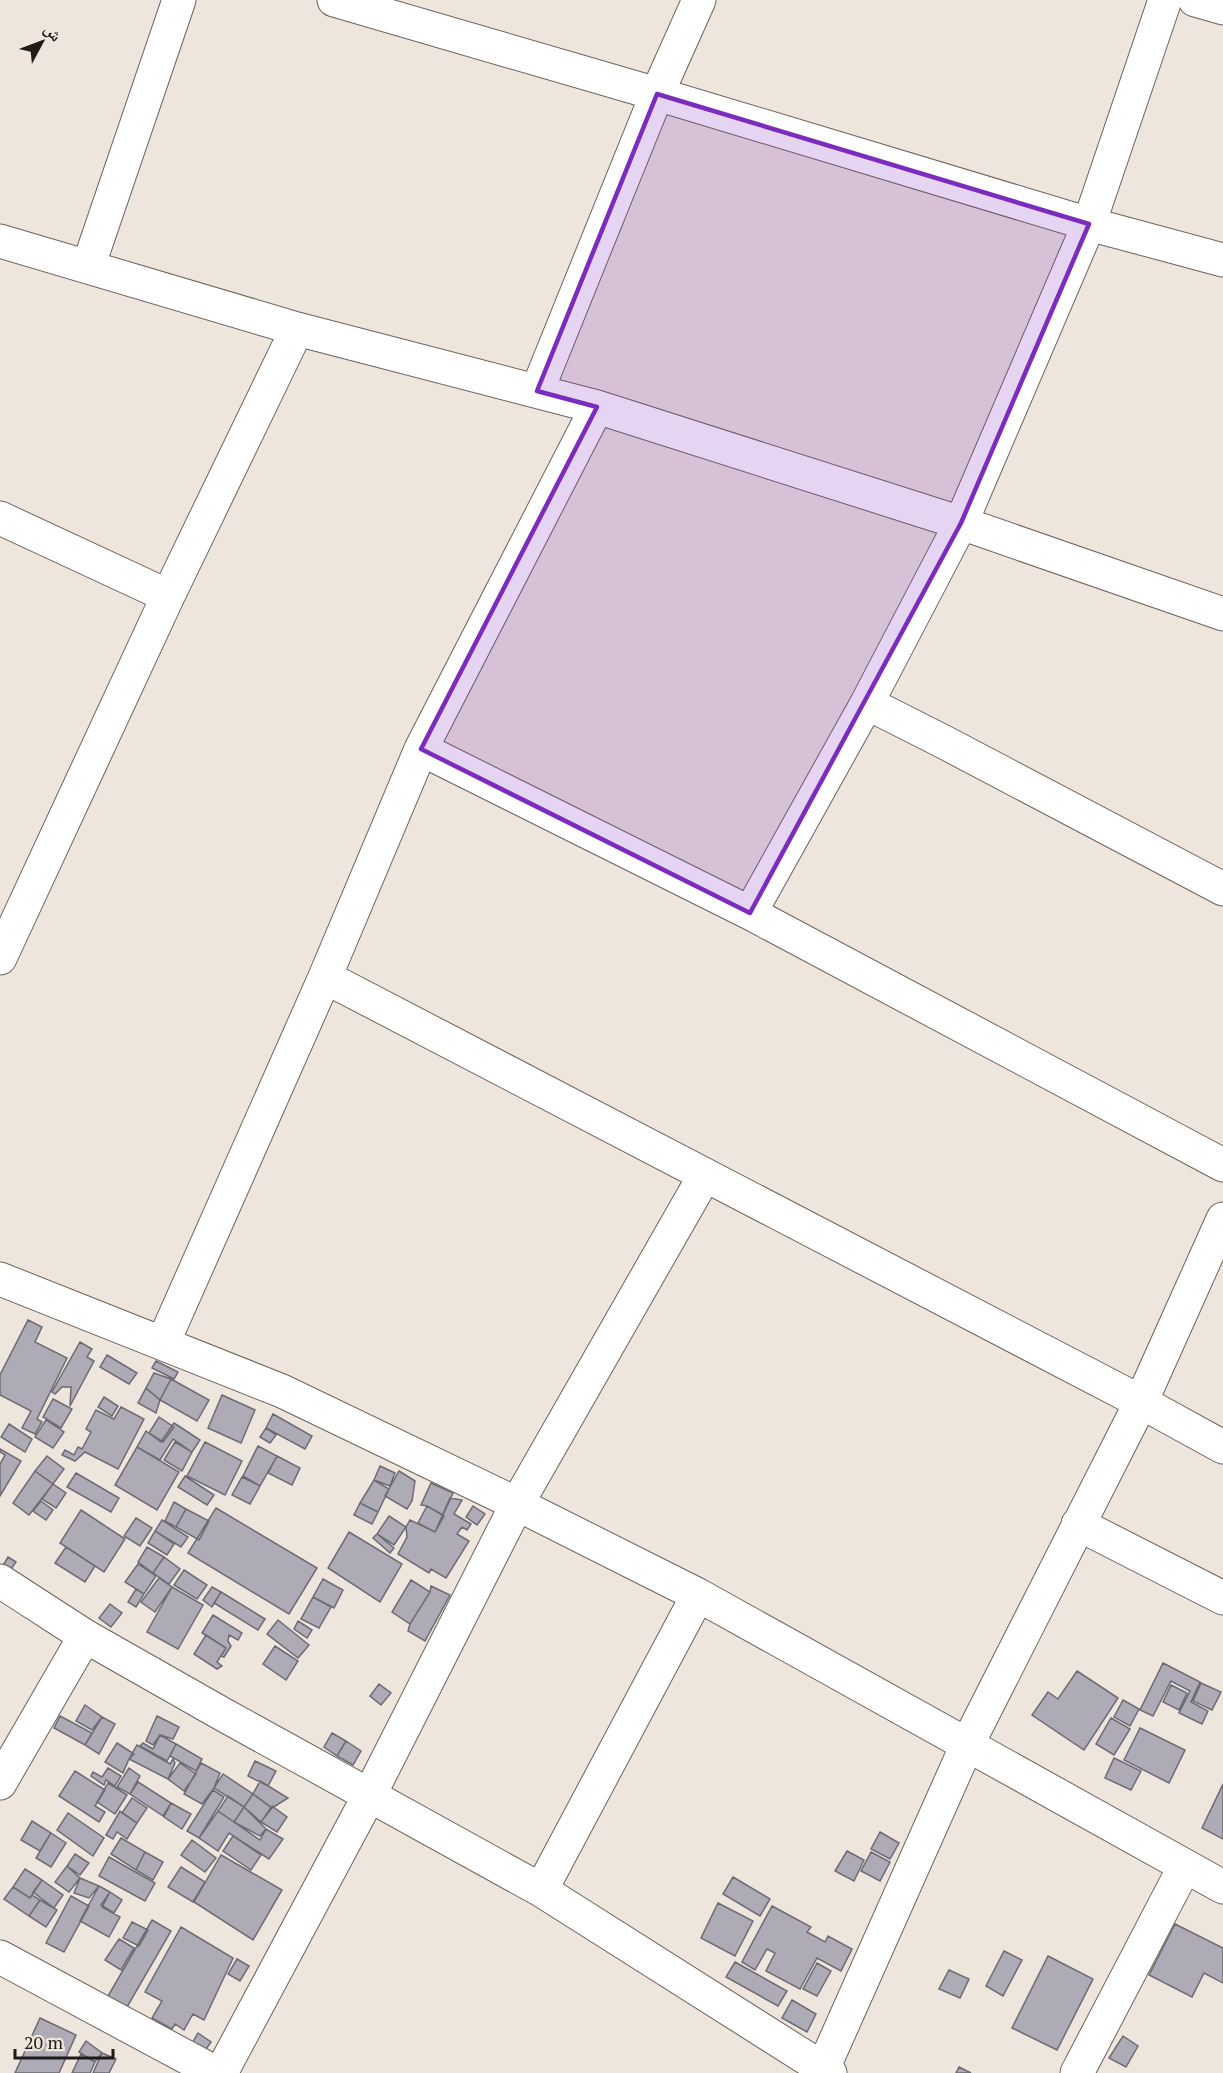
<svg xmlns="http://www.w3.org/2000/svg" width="1223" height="2073" font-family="'PT Serif','Noto Naskh Arabic',serif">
	<rect width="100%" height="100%" fill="#eee6dd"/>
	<!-- building -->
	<path fill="#aeabb6" stroke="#6d6a74" stroke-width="1.5" d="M28,1320L42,1327L35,1342L67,1358L37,1419L42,1422L35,1434L22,1428L31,1411L0,1395V1375Z
		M80,1342L92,1349L87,1357L94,1361L70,1406L71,1387H62L55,1394L52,1392Z
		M107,1355L137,1373L129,1384L100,1367Z
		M156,1361L178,1372L174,1379L152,1368Z
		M154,1373L171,1379L160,1400L146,1388Z
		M171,1379L209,1400L197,1421L160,1400Z
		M146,1388L160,1400L156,1413L138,1403Z
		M222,1395L255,1410L241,1443L208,1428Z
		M104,1397L118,1406L112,1416L98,1407Z
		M53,1399L72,1409L61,1428L43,1417Z
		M121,1407L144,1419L118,1469L85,1452L75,1461L62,1455L65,1450L74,1455L78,1447L82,1449L91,1432L86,1429L96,1410L114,1419Z
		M273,1414L312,1436L305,1449L266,1428Z
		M159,1417L174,1427L163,1442L149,1433Z
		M46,1420L64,1432L53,1448L35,1437Z
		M174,1423L200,1440L192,1452L173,1439L160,1460L137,1447L146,1431L161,1442Z
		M9,1424L32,1439L25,1452L1,1437Z
		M266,1428L276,1435L270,1443L260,1437Z
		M175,1442L192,1452L182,1471L164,1460Z
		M205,1442L242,1461L225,1495L187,1476Z
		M258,1446L277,1456L260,1486L243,1476Z
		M137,1447L179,1472L157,1510L115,1485Z
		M0,1449L21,1461L0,1496V1464L5,1455L0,1452Z
		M47,1456L64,1469L53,1484L35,1471Z
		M277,1456L300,1468L292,1485L268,1473Z
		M380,1466L395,1473L390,1486L374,1480Z
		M35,1471L53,1484L29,1515L13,1503Z
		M399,1471L415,1481L412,1501L407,1509L385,1496Z
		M76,1473L119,1498L111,1512L67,1487Z
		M185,1476L214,1495L207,1505L178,1487Z
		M242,1477L260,1486L250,1504L232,1495Z
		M374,1480L389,1489L378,1512L360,1503Z
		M431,1483L453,1493L443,1515L427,1506L421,1505Z
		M53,1484L66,1493L56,1508L42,1499Z
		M450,1498L462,1500L454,1514L471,1524L467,1530L462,1527L457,1534L469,1541L446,1578L431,1569L429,1573L398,1554L407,1537L406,1527L410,1520L435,1532Z
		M41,1501L53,1510L46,1520L33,1511Z
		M174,1502L186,1509L176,1527L165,1521Z
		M360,1503L378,1512L372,1524L354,1515Z
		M427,1506L444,1516L435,1532L418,1523Z
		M473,1506L485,1514L477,1525L466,1517Z
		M216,1508L317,1568L289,1614L188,1553Z
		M186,1509L209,1521L199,1540L176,1527Z
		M81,1510L125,1539L104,1572L60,1543Z
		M389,1516L406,1527L394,1545L377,1534Z
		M136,1518L152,1528L140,1546L124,1536Z
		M162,1520L188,1537L181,1547L155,1531Z
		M155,1531L174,1544L167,1555L148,1543Z
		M349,1532L402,1564L380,1602L328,1568Z
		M377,1534L394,1548L390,1553L373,1538Z
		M66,1547L95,1566L85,1582L55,1563Z
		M147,1547L164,1557L153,1573L138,1562Z
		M8,1557L16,1562L6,1576L1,1569Z
		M164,1557L180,1569L169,1584L153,1573Z
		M138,1564L156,1576L144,1594L125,1582Z
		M184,1570L207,1585L197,1599L174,1585Z
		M159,1578L172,1587L155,1612L141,1602Z
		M323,1579L343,1590L334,1608L313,1597Z
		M411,1580L430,1592L410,1624L392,1612Z
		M431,1586L450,1595L425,1641L408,1631L410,1624L430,1592Z
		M172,1587L203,1605L178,1649L147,1632Z
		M212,1587L221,1592L212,1607L203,1600Z
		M136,1589L144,1594L136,1607L128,1602Z
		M221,1592L265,1619L258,1630L214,1603Z
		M313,1597L331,1607L319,1628L301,1619Z
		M110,1604L122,1613L111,1627L99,1618Z
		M213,1615L242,1633L238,1640L229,1635L228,1641L231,1646L224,1657L221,1656L226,1648L202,1633Z
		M278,1620L309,1645L298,1658L267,1634Z
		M298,1621L312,1630L307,1638L294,1629Z
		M206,1635L226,1648L217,1662L222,1666L217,1669L194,1654Z
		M275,1646L298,1661L286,1680L263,1664Z
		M1163,1663L1200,1682L1191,1702L1208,1711L1202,1724L1179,1713L1190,1691L1171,1681L1153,1716L1140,1710Z
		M1077,1671L1118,1698L1084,1750L1032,1715L1048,1692L1058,1699Z
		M1201,1683L1221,1692L1212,1710L1193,1701Z
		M379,1684L391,1693L381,1705L370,1696Z
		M1171,1685L1187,1693L1179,1710L1163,1702Z
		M1123,1700L1139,1709L1130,1726L1114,1717Z
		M85,1705L102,1717L92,1730L76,1721Z
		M60,1716L92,1733L85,1745L54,1728Z
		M157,1716L179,1727L173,1739L160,1735L153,1745L146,1741Z
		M102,1717L115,1724L99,1754L85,1745Z
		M1111,1718L1130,1729L1114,1755L1096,1744Z
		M1140,1728L1185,1750L1169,1783L1124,1760Z
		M332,1733L346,1741L337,1756L324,1747Z
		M160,1735L176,1744L167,1761L140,1746L143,1743L153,1749Z
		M346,1741L361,1751L353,1765L337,1756Z
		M117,1743L134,1754L129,1759L123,1773L105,1762Z
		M176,1744L202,1759L196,1771L170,1756Z
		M137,1745L170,1764L173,1759L175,1763L168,1779L129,1759Z
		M1114,1758L1141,1771L1131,1790L1105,1778Z
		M255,1761L276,1771L268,1786L248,1776Z
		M180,1763L196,1774L184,1791L168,1779Z
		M201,1763L220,1773L214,1788L202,1804L184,1794Z
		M108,1768L121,1776L115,1786L106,1780L104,1785L91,1776L93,1772L102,1777Z
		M129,1768L140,1776L130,1794L117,1787Z
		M75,1771L105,1790L95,1806L105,1812L99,1822L59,1796Z
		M223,1774L253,1794L244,1807L214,1788Z
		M260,1781L288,1798L272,1808L253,1794Z
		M138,1782L171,1803L163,1816L130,1794Z
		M108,1783L127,1795L115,1814L97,1802Z
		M1223,1784V1839L1202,1828Z
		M213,1790L224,1797L199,1838L187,1831Z
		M253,1794L272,1808L261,1822L244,1807Z
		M228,1796L244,1807L234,1822L218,1811Z
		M132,1798L147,1808L137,1823L122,1813Z
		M171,1803L191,1814L182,1829L164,1817Z
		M272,1806L287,1817L277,1832L261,1822Z
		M244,1807L266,1829L260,1836L234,1822Z
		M120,1811L137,1823L127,1839L117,1832L113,1839L106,1835Z
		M218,1811L260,1840L266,1829L283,1839L269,1859L229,1833L218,1851L199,1838Z
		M68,1813L104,1838L93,1856L57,1830Z
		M32,1821L51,1833L40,1851L21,1840Z
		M880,1832L899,1843L890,1859L871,1849Z
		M51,1833L66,1843L51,1867L36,1858Z
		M233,1836L261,1855L251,1870L223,1851Z
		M121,1838L145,1852L136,1870L111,1854Z
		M192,1840L216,1858L205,1872L181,1855Z
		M847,1851L864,1860L854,1881L835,1871Z
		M145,1852L163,1862L153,1880L136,1870Z
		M871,1852L890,1862L880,1881L861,1871Z
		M75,1854L89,1863L80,1875L67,1866Z
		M221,1855L282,1890L253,1940L194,1902Z
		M109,1857L155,1883L145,1901L99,1876Z
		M67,1866L80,1878L69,1892L55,1882Z
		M181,1867L205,1882L193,1902L168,1887Z
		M25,1869L42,1880L30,1898L13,1887Z
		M733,1877L770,1899L760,1916L723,1894Z
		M80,1878L99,1886L89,1898L74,1893Z
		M42,1880L63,1895L54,1908L33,1892Z
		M99,1886L110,1892L102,1907L120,1917L109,1937L80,1921Z
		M13,1887L30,1898L32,1895L40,1900L29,1916L4,1899Z
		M110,1892L122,1900L114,1913L101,1905Z
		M71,1896L89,1906L64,1952L46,1943Z
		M40,1900L57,1910L46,1927L29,1916Z
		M718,1903L753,1921L735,1956L701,1938Z
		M772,1906L811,1927L807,1932L825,1942L828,1936L852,1949L841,1971L817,1958L800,1989L766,1971L775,1953L767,1949L755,1970L742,1962Z
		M152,1920L171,1931L123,2014L104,2003Z
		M132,1922L148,1930L139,1946L123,1938Z
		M1175,1924L1223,1948V1983L1204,1973L1192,1997L1149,1975Z
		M181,1927L233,1958L204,2020L193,2014L184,2030L175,2024L172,2029L152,2018L162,2001L145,1992Z
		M119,1939L134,1948L121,1970L105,1960Z
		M1004,1951L1022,1960L1003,1996L986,1986Z
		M1048,1956L1093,1979L1057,2050L1012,2028Z
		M237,1959L249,1966L240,1981L228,1974Z
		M735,1962L787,1991L778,2006L726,1977Z
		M817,1963L831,1971L817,1996L803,1989Z
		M949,1970L969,1979L960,1998L939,1989Z
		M792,2000L816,2014L807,2032L782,2018Z
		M40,2018L76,2035L59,2073H15Z
		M198,2033L211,2042L202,2055L190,2047Z
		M1123,2036L1138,2046L1126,2067L1109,2058Z
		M86,2041L102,2053L95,2062L79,2052Z
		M102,2053L116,2059L109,2073H93Z
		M81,2054L95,2062L90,2073H72Z
		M959,2067L971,2073H956Z"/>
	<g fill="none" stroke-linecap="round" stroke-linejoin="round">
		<defs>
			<path id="minor" d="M334,0L657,94L1089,224L1223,260
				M1165,0L1089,224L961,523L867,703L944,742L1223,889
				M1195,0L1223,8
				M0,241L297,329L597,407L961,523L1223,614
				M88,267L179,0
				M537,391L657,94L699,0
				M0,518L168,596
				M421,749L750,913L1223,1165
				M750,913L867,703
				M0,958L168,596L297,329
				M325,977L1141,1402L1223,1447
				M0,1279L282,1391L517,1504L698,1595L1223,1887
				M163,1343L325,977L421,749L597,407
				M1078,1524L1223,1598
				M0,1581L85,1636L224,1715L541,1890L830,2073
				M0,1783L85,1636
				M541,1890L698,1595
				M0,1957L216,2073
				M221,2073L370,1794L517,1504L705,1175
				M821,2073L967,1745L1141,1402L1223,1219
				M1077,2073L1185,1866"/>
		</defs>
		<!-- minor casing -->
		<use href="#minor" stroke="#6b635c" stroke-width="35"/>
		<!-- minor -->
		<use href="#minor" stroke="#fff" stroke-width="33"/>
	</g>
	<!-- marked area -->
	<path fill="#7b2cbf" fill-opacity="0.2" stroke="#7b2cbf" stroke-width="4.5" stroke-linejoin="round" d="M657,94L1089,224L961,523L750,913L421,749L597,407L537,391Z"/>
	<!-- north arrow -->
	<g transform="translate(42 42) rotate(49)" stroke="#eee6dd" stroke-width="4.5" paint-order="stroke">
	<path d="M0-4.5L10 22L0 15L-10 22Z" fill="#1e1b18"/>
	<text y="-9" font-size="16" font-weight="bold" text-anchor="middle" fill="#1e1b18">ش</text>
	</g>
	<!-- scale -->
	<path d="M15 2049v9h98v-9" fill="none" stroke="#1e1b18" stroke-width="3"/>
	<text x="24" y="2049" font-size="18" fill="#1e1b18" stroke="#eee6dd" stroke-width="4.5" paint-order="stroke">20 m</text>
</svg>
